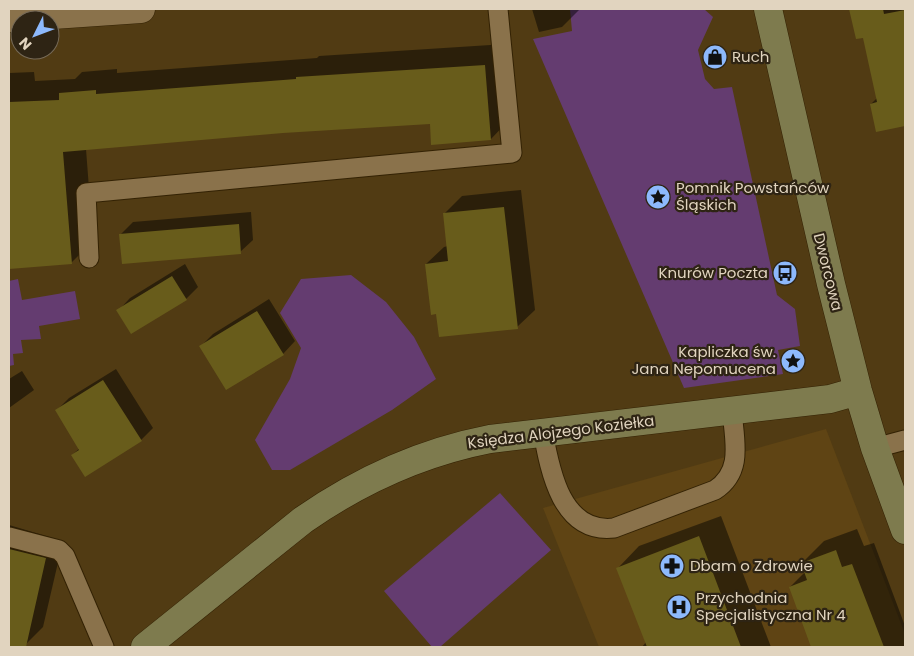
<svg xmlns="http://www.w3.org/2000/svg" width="914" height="656" font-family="Poppins,sans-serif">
	<rect width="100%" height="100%" fill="#513b13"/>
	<!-- built -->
	<path fill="#5f4414" d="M826,429L905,634V647H599L543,508Z"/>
	<!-- green -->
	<path fill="#643c70" d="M570,9H704L713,17L698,50L705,79L714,89L732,87L777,295L795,309L800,346L778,350L783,374L684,388L533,39L572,31Z
		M351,275L386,302L414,337L436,379L392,410L290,470H272L255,440L290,379L301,348L280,313L301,279Z
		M18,279L22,300L75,291L80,319L39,326L41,339L21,340L23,353L13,354L14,365L9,366V281Z
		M500,493L551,550L440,647H432L384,591Z"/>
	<!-- shadow -->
	<path fill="#0007" d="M532,9H580L562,27L539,32Z
		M851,9H905V124L877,131L871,104L877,98L864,37L857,38Z
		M506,44L512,117L491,139L431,123L283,132L86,149L93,241L71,263L9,268V73L34,72L35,81L75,79L82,72L117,69V73L317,58L319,56Z
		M521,190L535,310L517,327L438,313L426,264L444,247L448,246L444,214L462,196Z
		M251,212L253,240L240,252L121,234L133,222Z
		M185,264L198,287L186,299L118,311L130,298Z
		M269,299L295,341L283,354L201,346L213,334Z
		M116,369L153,428L141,440L72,455L80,448L56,411L69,398Z
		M22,371L34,390L9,408V379Z
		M721,516L771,647H642L646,642L618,568L639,546Z
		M9,525L63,541L43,627L26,644L9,640Z
		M857,529L864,546L874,543L905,626V647H813L790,587L806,571L802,563L824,541Z"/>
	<!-- building -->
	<path fill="#685c1b" d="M849,9H883L884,14L905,10V126L876,132L870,104L877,102L863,38L856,39Z
		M485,65L491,140L431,145L430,124L283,133L63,152L72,264L9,269V102L59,100V93L96,90V94L296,79V77Z
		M504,207L518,329L439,337L436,314L431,315L425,264L448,261L443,213Z
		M239,224L241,254L122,264L119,234Z
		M172,276L187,300L131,334L116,310Z
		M257,311L284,355L226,390L199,346Z
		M103,380L142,441L85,477L71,455L79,450L55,410Z
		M699,536L741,647H647L616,568Z
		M9,549L46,558L26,647H9Z
		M836,550L842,567L852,564L884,647H811L789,587L807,580L801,563Z"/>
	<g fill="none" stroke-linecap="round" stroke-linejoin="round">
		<defs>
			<path id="lane" d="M89,258L86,193L512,153L498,9
				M543,432C550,472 562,534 614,528L715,490C744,471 734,440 732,410
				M875,448L905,440
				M9,537L59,550L65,556L104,647"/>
			<path id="street" d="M9,18L141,9"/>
			<path id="secondary" d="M768,9L831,284L858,391L875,448L905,530
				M145,647L303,520C359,481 423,452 490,439L830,399L858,391"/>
		</defs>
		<!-- lane casing -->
		<use href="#lane" stroke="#332204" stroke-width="21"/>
		<!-- street casing -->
		<use href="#street" stroke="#332204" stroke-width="29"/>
		<!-- secondary casing -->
		<use href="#secondary" stroke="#332204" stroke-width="29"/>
		<!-- lane -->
		<use href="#lane" stroke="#8a724b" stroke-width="19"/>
		<!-- street -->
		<use href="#street" stroke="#8a724b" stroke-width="28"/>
		<!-- secondary -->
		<use href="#secondary" stroke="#7e7b4e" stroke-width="28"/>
	</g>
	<!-- icons -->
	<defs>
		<symbol id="shop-disc" viewBox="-11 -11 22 22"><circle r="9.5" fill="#8db9fc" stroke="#2e2414"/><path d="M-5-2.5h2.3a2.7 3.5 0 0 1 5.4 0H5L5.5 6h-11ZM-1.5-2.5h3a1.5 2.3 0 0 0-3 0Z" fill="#111"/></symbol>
		<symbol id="sight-disc" viewBox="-11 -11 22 22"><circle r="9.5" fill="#8db9fc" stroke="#2e2414"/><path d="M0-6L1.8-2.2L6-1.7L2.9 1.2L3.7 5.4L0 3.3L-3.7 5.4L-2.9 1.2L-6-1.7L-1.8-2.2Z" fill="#111"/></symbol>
		<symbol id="bus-disc" viewBox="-11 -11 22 22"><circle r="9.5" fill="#8db9fc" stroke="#2e2414"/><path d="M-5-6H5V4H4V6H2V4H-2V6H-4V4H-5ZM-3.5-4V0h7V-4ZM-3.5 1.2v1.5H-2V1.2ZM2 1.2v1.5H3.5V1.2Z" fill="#111"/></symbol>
		<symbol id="pharmacy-disc" viewBox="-11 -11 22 22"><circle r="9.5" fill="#8db9fc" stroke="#2e2414"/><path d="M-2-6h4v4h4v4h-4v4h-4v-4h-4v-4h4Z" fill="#111"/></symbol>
		<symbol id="hospital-disc" viewBox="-11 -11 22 22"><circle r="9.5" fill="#8db9fc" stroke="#2e2414"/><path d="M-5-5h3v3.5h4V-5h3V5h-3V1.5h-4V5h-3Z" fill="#111"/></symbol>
	</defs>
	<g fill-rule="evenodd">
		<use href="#shop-disc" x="701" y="43" width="28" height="28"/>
		<use href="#sight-disc" x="644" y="183" width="28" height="28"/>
		<use href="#bus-disc" x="771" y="259" width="28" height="28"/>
		<use href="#sight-disc" x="779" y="347" width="28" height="28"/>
		<use href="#pharmacy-disc" x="658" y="552" width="28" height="28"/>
		<use href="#hospital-disc" x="665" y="593" width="28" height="28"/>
	</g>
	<g text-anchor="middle" stroke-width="4.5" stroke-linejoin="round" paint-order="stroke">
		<!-- poi labels -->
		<g font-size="15" fill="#e1d4bf" stroke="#2e2414" text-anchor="start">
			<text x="732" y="62">Ruch</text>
			<text x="676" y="193">Pomnik Powstańców<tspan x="676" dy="17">Śląskich</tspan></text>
			<text x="768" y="278" text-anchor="end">Knurów Poczta</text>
			<text x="776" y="357" text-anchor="end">Kapliczka św.<tspan x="776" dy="17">Jana Nepomucena</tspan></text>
			<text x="690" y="571">Dbam o Zdrowie</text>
			<text x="696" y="603">Przychodnia<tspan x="696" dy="17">Specjalistyczna Nr 4</tspan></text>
		</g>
		<!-- street labels -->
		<g font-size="15" fill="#e1d4bf" stroke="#2e2414">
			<text transform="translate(828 272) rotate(76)" y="5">Dworcowa</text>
			<text transform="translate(561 432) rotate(-7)" y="5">Księdza Alojzego Koziełka</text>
		</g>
	</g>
	<!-- border -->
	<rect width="914" height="656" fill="none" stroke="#e1d4bf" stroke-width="20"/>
	<!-- north arrow -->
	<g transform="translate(35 35) rotate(228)"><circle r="24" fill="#2e2414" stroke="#766a58"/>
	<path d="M0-4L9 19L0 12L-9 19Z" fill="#8db9fc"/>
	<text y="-8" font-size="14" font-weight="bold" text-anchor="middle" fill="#e1d4bf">N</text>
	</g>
</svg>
